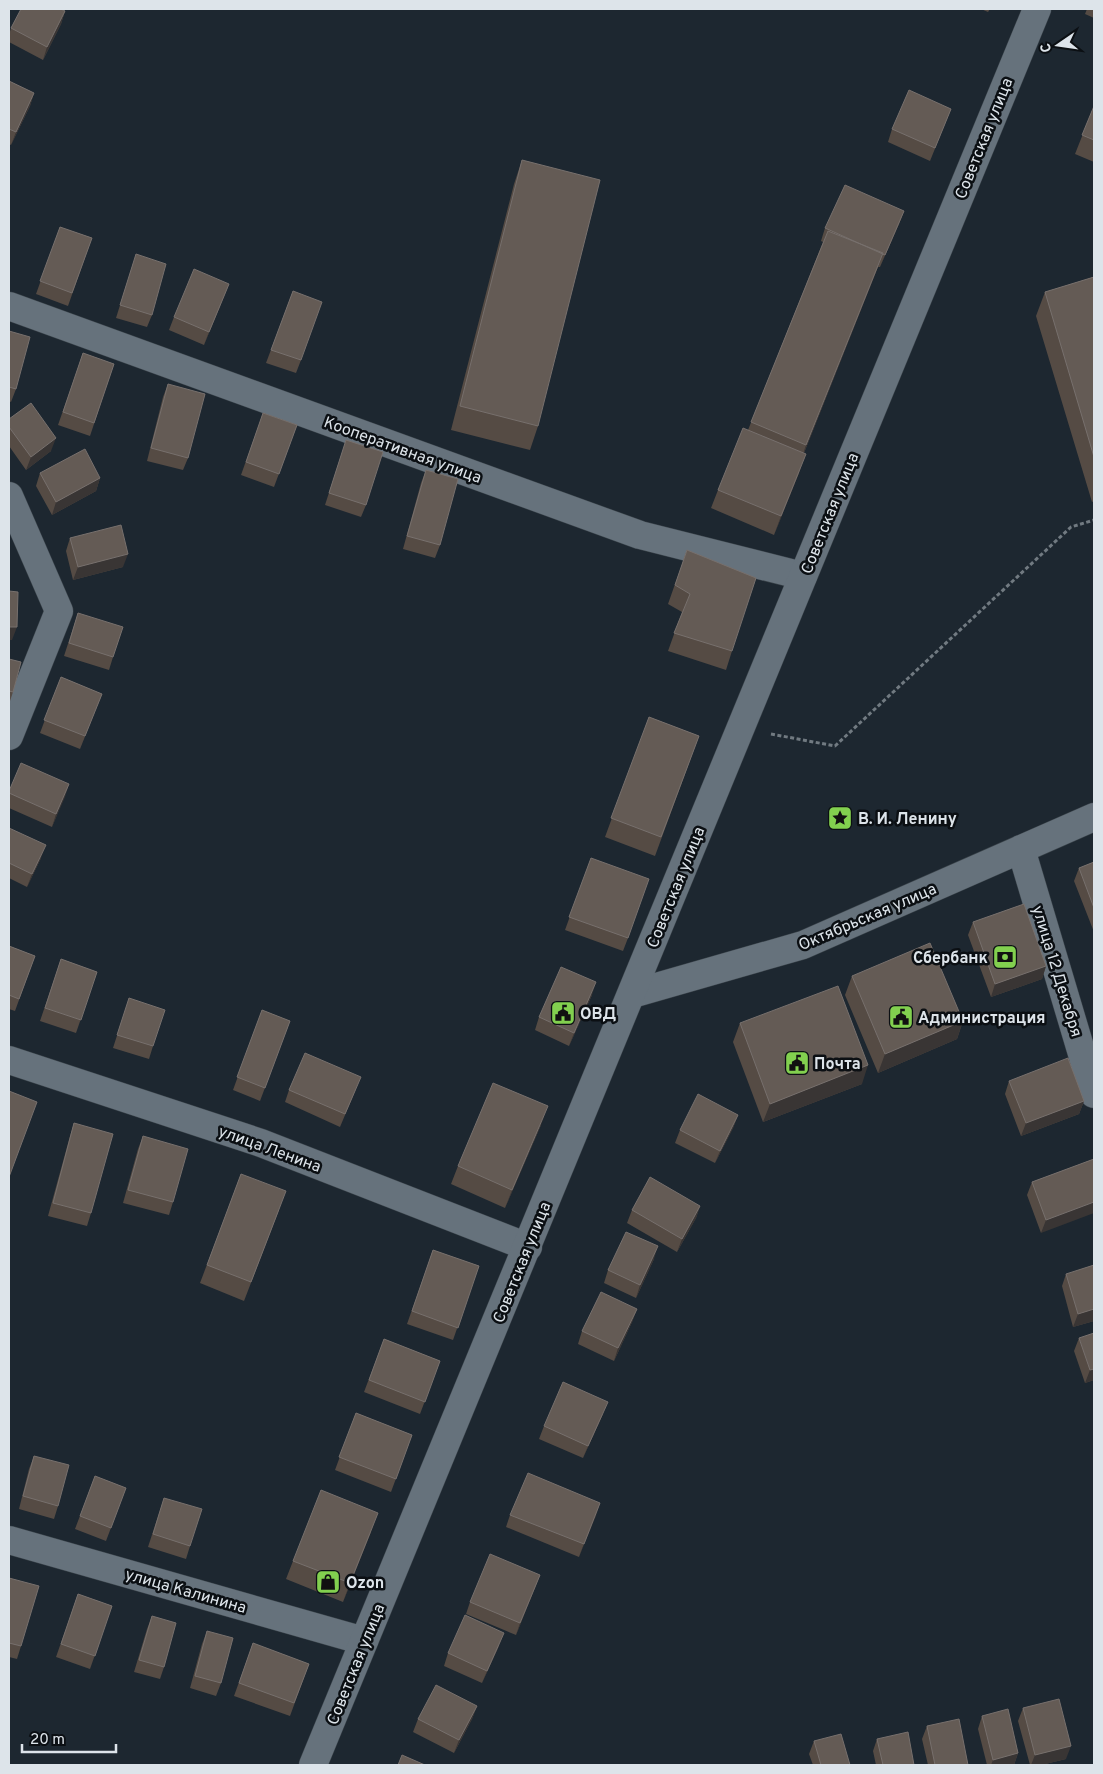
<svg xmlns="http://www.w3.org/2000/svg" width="1103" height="1774" font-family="Overpass,sans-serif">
	<rect width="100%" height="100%" fill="#1d2730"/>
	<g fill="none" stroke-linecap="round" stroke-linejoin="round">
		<defs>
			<path id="street" d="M9,306L640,535L803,576
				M9,496L59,611L9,736
				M1021,849L1094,1094
				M632,994L803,945L1094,817
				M9,1060L261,1143L528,1247
				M9,1540L364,1641"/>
			<path id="secondary" d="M313,1765L1037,9"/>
		</defs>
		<!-- street casing -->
		<use href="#street" stroke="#3a434a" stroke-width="29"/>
		<!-- secondary casing -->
		<use href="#secondary" stroke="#3a434a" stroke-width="29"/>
		<!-- path -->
		<path stroke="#717a81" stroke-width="3" stroke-dasharray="4 2.5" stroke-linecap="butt" d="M771,734L835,746L1071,527L1094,520"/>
		<!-- street -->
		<use href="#street" stroke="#66727c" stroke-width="28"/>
		<!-- secondary -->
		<use href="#secondary" stroke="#66727c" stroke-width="28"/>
	</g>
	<!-- wall -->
	<path fill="#554b44" d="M981,9H990L988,12Z
		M1087,9H1094V18L1085,14Z
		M65,11L61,24L43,60L9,42V35L11,28Z
		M9,81L34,93L30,106L11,145L9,144Z
		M1094,106V162L1075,154Z
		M951,109L930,161L888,142L892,129Z
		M522,160L538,426L530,450L451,430L514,184Z
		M904,211L899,224L880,267H878L804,453L799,473L774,535L711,508L718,490L748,430L823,242L821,241L825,228Z
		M60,227L92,238L68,306L36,294Z
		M136,254L152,315L147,327L116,318Z
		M1094,277V501L1092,502L1036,316L1045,292Z
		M229,284L204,345L169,330L174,317Z
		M293,291L301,360L296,373L266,363Z
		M9,331L16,389L11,402L9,401Z
		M83,353L114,364L90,436L58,425Z
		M168,384L188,458L183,470L147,461L163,397Z
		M263,413L297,425L274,487L241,475Z
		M9,419L51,451L26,470L9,446Z
		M346,440L366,505L361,517L325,505Z
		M426,470L440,545L435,558L403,549L421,483Z
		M40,473L100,478L96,491L52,515L36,486Z
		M70,538L123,567L73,580L66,551Z
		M687,550L732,651L726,670L668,651L682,612L668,604Z
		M78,613L113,657L109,670L64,656Z
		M9,659L13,692L9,704Z
		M61,677L102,694L80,749L40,733Z
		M649,717L699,736L655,856L605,837Z
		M69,784L52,827L9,808V791Z
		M9,828L41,858L27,887L9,878Z
		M591,858L628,938L623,951L565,930Z
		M1094,862V932L1074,881L1079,868Z
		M973,922L1046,966L1042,979L991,997L968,935Z
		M9,946L35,956L15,1011L9,1009Z
		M61,959L97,972L76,1033L40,1021Z
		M852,976L963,1021L957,1039L878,1073L845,995Z
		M592,995L569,1046L535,1030L539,1017Z
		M129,998L153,1046L149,1059L113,1048Z
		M262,1010L290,1021L260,1101L233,1090Z
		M740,1023L862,1084L763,1122L733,1042Z
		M1009,1081L1084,1101L1079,1114L1021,1136L1005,1094Z
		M356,1089L340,1127L285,1102L289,1090Z
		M738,1115L733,1128L715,1163L675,1143L680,1130Z
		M74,1123L91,1213L87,1226L48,1216L70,1136Z
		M541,1125L505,1208L451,1184L458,1166Z
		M143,1136L173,1202L169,1215L123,1203L138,1149Z
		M1094,1159L1041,1233L1027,1195L1032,1182Z
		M241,1174L279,1210L244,1301L200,1283Z
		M700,1206L696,1218L677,1252L627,1223L632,1210Z
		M433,1250L479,1266L453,1340L407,1324Z
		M654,1259L636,1298L604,1283L608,1270Z
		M1066,1274L1094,1321L1073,1327L1062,1286Z
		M637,1309L632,1322L614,1361L578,1344L582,1331Z
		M1079,1338L1094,1380L1085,1383L1074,1351Z
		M384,1339L440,1361L420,1414L364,1392Z
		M356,1413L412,1435L391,1492L335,1470Z
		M603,1414L583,1458L539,1439L544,1426Z
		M34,1456L58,1506L54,1519L19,1509L29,1469Z
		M95,1476L126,1488L106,1541L75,1529Z
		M164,1498L190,1546L186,1559L148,1547Z
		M600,1503L579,1557L506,1527L510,1515Z
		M371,1532L343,1602L286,1579L293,1561Z
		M540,1575L516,1635L466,1614L470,1602Z
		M9,1578L21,1646L17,1659L9,1657Z
		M78,1594L112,1606L90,1669L56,1657Z
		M152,1616L164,1667L160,1679L134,1672L147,1629Z
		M207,1631L221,1683L216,1696L190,1688L202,1644Z
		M253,1643L309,1664L290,1716L234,1696Z
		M499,1646L482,1683L444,1666L448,1653Z
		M477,1706L472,1719L454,1753L413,1732L418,1719Z
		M1023,1708L1066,1759L1041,1765H1030L1018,1721Z
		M982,1716L1018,1753L1014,1765H987L978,1729Z
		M927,1726L968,1765H928L922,1739Z
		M877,1739L914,1765H876L873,1751Z
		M814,1741L850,1765H813L809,1754Z"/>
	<!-- shaded-wall -->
	<path fill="#393534" d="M65,11L61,24L43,60L47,47Z
		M34,93L30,106L11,145L16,132Z
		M904,211L899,224L880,267L885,255Z
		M883,253L876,272L800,463L806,445Z
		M229,284L224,297L204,345L209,332Z
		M56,438L51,451L26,470L31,457Z
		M806,454L799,473L774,535L781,516Z
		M100,478L96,491L52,515L56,502Z
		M128,554L123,567L73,580L78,567Z
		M9,627H17L12,640H9Z
		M69,784L65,797L52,827L56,814Z
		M46,845L41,858L27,887L32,874Z
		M1046,966L1042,979L991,997L995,984Z
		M596,982L592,995L569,1046L574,1033Z
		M963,1021L957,1039L878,1073L885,1054Z
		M868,1065L862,1084L763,1122L770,1104Z
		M1084,1101L1079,1114L1021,1136L1026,1123Z
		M548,1106L541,1125L505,1208L512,1190Z
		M738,1115L733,1128L715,1163L720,1151Z
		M1094,1202V1213L1041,1233L1046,1220Z
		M700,1206L696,1218L677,1252L682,1239Z
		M658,1246L654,1259L636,1298L640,1285Z
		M637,1309L632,1322L614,1361L618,1348Z
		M1094,1309V1321L1073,1327L1078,1314Z
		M1094,1369V1380L1085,1383L1090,1370Z
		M608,1402L603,1414L583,1458L588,1446Z
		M600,1503L596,1516L579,1557L584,1544Z
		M378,1513L371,1532L343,1602L350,1583Z
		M540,1575L535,1588L516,1635L520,1623Z
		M504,1633L499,1646L482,1683L487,1671Z
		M477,1706L472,1719L454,1753L459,1740Z
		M1071,1746L1066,1759L1041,1765H1031L1035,1755Z
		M1018,1753L1014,1765H991L993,1760Z"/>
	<!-- building -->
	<path fill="#645b55" stroke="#77706d" d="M21,9H61L65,11L47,47L11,28Z
		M9,81L34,93L16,132L9,129Z
		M909,90L951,109L935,148L892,129Z
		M1094,106V140L1082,135Z
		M522,160L600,180L538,426L460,406Z
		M845,185L904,211L885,255L825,228Z
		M60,227L92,238L72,293L40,281Z
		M828,231L883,253L806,445L751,422Z
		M136,254L166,264L152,315L120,305Z
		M194,269L229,284L209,332L174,317Z
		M1094,277V457L1045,292Z
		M293,291L322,302L301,360L271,350Z
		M9,331L30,337L16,389L9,387Z
		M83,353L114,364L94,423L63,412Z
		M168,384L205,394L188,458L151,448Z
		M31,403L56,438L31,457L9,427V419Z
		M263,413L297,425L279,474L246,462Z
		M743,428L806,454L781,516L718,490Z
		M346,440L383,452L366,505L329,493Z
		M85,449L100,478L56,502L40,473Z
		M426,470L458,479L440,545L407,536Z
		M121,525L128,554L78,567L70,538Z
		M687,550L756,578L732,651L674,633L690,594L675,585Z
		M9,591L18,592L17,627H9Z
		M78,613L123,627L113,657L69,643Z
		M9,659L21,662L13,692L9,691Z
		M61,677L102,694L85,736L44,720Z
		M649,717L699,736L661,837L611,818Z
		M21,763L69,784L56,814L9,793V791Z
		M9,828L46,845L32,874L9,863Z
		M591,858L649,879L628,938L569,917Z
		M1094,862V908L1079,868Z
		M1024,904L1046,966L995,984L973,922Z
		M930,943L963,1021L885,1054L852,976Z
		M9,946L35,956L19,999L9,995Z
		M61,959L97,972L81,1020L45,1008Z
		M561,967L596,982L574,1033L539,1017Z
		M838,986L868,1065L770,1104L740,1023Z
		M129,998L165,1010L153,1046L117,1035Z
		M262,1010L290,1021L265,1088L237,1077Z
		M305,1053L361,1077L345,1114L289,1090Z
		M1068,1058L1084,1101L1026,1123L1009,1081Z
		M493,1083L548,1106L512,1190L458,1166Z
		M9,1091L37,1102L9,1177Z
		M698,1094L738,1115L720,1151L680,1130Z
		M74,1123L113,1134L91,1213L53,1203Z
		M143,1136L188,1149L173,1202L128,1190Z
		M1094,1159V1202L1046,1220L1032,1182Z
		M241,1174L286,1191L251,1282L207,1265Z
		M650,1177L700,1206L682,1239L632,1210Z
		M626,1232L658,1246L640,1285L608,1270Z
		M433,1250L479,1266L458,1328L412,1311Z
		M1094,1265V1309L1078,1314L1066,1274Z
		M601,1292L637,1309L618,1348L582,1331Z
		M1094,1333V1369L1090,1370L1079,1338Z
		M384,1339L440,1361L425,1402L369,1380Z
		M563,1382L608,1402L588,1446L544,1426Z
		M356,1413L412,1435L396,1479L339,1457Z
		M34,1456L69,1465L58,1506L23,1496Z
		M528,1473L600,1503L584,1544L510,1515Z
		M95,1476L126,1488L111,1528L80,1516Z
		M321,1490L378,1513L350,1583L293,1561Z
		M164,1498L202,1509L190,1546L153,1534Z
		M490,1554L540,1575L520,1623L470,1602Z
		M9,1578L39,1586L21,1646L9,1643Z
		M78,1594L112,1606L95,1656L61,1644Z
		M465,1615L504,1633L487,1671L448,1653Z
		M152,1616L176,1623L164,1667L139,1660Z
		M207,1631L233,1638L221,1683L195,1676Z
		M253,1643L309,1664L294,1703L239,1683Z
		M436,1685L477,1706L459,1740L418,1719Z
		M1059,1699L1071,1746L1035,1755L1023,1708Z
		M1008,1709L1018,1753L993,1760L982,1716Z
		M959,1719L968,1765H935L927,1726Z
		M908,1732L914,1765H883L877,1739Z
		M841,1734L850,1765H821L814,1741Z
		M402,1755L425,1765H398Z"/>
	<!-- icons -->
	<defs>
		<symbol id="sight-square" viewBox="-11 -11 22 22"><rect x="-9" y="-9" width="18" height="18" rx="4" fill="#82d04f" stroke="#0b0f13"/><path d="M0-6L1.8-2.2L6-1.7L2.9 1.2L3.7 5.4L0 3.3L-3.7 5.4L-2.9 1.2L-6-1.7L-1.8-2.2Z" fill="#111"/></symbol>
		<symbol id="bank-square" viewBox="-11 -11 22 22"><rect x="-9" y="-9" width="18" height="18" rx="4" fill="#82d04f" stroke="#0b0f13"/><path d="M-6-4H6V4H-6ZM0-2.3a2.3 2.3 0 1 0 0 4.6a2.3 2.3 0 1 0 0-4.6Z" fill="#111"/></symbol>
		<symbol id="civic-square" viewBox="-11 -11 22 22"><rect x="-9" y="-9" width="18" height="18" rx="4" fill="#82d04f" stroke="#0b0f13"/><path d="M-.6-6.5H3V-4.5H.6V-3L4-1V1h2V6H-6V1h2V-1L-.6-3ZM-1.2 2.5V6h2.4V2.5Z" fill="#111"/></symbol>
		<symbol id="shop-square" viewBox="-11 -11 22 22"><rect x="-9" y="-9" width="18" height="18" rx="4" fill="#82d04f" stroke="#0b0f13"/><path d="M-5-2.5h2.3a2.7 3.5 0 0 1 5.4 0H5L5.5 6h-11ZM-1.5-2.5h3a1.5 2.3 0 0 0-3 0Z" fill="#111"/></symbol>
	</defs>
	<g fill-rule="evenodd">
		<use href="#sight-square" x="826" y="804" width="28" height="28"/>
		<use href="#bank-square" x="991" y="943" width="28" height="28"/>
		<use href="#civic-square" x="549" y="999" width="28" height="28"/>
		<use href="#civic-square" x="887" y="1003" width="28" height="28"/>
		<use href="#civic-square" x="783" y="1049" width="28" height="28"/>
		<use href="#shop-square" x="314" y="1568" width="28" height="28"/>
	</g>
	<g text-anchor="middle" stroke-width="5" stroke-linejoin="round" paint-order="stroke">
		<!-- street labels -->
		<g font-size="16" fill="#dde4ea" stroke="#0b0f13">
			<text transform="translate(983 138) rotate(-68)" y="6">Советская улица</text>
			<text transform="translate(403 449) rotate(20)" y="6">Кооперативная улица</text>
			<text transform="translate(829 513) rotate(-68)" y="6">Советская улица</text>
			<text transform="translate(675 887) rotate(-68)" y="6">Советская улица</text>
			<text transform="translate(867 916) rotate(-23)" y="6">Октябрьская улица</text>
			<text transform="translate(1058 971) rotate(73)" y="6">улица 12 Декабря</text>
			<text transform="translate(270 1148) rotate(20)" y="6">улица Ленина</text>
			<text transform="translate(521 1262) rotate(-68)" y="6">Советская улица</text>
			<text transform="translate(186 1590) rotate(16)" y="6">улица Калинина</text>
			<text transform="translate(355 1664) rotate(-68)" y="6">Советская улица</text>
		</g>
		<!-- poi labels -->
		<g font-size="16" font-weight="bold" fill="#dde4ea" stroke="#0b0f13" text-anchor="start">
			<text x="858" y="824">В. И. Ленину</text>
			<text x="988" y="963" text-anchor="end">Сбербанк</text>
			<text x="580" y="1019">ОВД</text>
			<text x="918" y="1023">Администрация</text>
			<text x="814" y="1069">Почта</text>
			<text x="346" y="1588">Ozon</text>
		</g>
	</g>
	<!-- border -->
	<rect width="1103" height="1774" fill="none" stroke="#dde4ea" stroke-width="20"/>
	<!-- north arrow -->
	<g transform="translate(1058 45) rotate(257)" stroke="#0b0f13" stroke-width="4" paint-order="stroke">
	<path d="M0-4L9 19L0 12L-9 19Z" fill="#dde4ea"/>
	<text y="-8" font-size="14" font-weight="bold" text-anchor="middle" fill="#dde4ea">С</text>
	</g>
	<!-- scale -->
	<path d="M22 1744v8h94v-8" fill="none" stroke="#dde4ea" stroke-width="2.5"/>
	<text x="30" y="1744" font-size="15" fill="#dde4ea" stroke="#0b0f13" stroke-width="4" paint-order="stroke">20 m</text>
</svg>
